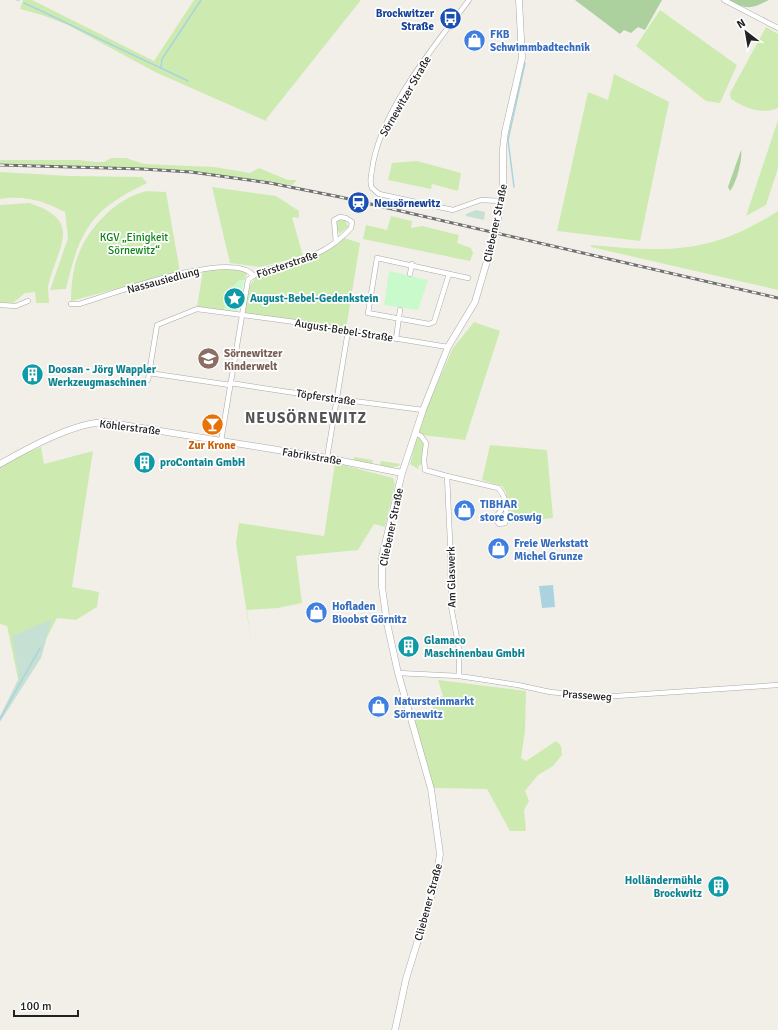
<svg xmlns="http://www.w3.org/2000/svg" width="778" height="1030" font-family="Signika,sans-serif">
	<rect width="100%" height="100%" fill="#f2efe9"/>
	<!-- grass -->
	<path fill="#cdebb0" d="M23,0H32L154,61L194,0H361L267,118L266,121L157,73L68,25L42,15L20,9Z
		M660,10L737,65L720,103L706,101L636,46Z
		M766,27L778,34V108C761,115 745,108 731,99L730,93Z
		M614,74L669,102L640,241L557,231L588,92L608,100Z
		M778,120V168L766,205L746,216Z
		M111,158H126L144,164L214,167L250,173L259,168L288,180H297L292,185L190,171L0,163V160H79L96,162H104Z
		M417,161L461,173L458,191L432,184L431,189L388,180L392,163Z
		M0,172L70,176L142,177L147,183C91,210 80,229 66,289L50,290L68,238L65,212C43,201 26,195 0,199Z
		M212,187L276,196L299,211V218L292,217L303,256L260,267L230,263Z
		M147,191L166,192L180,272L71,301C71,289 72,277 75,265C83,233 114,198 147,191Z
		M29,203C86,221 56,248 48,287C48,292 49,298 49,303H36L35,292L25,293L13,303L0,302V205Z
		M778,211V290L591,247V245C668,252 710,255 778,211Z
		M391,216L412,221L411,228L422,226L459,235L457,243L471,248L473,253L470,261L363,239L366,225L387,230Z
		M340,220H345L348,227L339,234L336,223Z
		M344,238L360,243L346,329L245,313C247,299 246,283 260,275C291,265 319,259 344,238Z
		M233,269L243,270L247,274L244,280H240L228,291L224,311L197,307L203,270Z
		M474,322L500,331L465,440L422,435L418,431L430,400L453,348Z
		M417,436C429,442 423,455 421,465H419L418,469L410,464Z
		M490,445L547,450L553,518L509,523L506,492L502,486L482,480Z
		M41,447L44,464L93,451L72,587L99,592L97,607L76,620L57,618L20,688L7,626L0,624V467L26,453Z
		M354,457L373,460L372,464L354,461Z
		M381,461L401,464C395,469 387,467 380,465Z
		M335,463L393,478L395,484L385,527L374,524L358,550L296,556L302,603L278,608L247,610L252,646L236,543L239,523L324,536Z
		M438,680L526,691L525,731L521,758L526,761L556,741L561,746L562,755L553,766L538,775L525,791L529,801L524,810L526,831H510L487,789L434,788L412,714L433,709L431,700L443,696Z"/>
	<!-- forest -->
	<path fill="#add19e" d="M575,0H662L645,30L638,27L631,33L624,30L620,34Z
		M727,0H769C749,10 747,9 727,0Z
		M741,150C743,158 736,185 730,191L728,187Z"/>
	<!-- wetland -->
	<path fill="#c6e0d4" d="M476,210L485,212L484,220L466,216V214Z
		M52,619L41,658L0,722V716L19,678L12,636Z"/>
	<!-- park -->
	<path fill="#c8facc" d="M389,271L428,280L418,310L384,305Z
		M240,280H244L237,311H224L228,291Z"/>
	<!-- water -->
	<path fill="#aad3df" d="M553,585L555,607L542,608L539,586Z"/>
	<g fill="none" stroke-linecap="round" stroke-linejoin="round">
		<!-- stream -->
		<path stroke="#aad3df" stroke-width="1.5" d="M17,0H19
			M24,3C70,24 115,47 161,68
			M188,81L161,68L162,59L201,0
			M514,187L508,140L525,63
			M0,719L40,648"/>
		<defs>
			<path id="minor" d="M469,0C434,46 379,113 372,170C371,175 369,183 372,188C374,190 377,192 379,194L453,210L481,200L501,201
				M724,0L778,28
				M410,274L412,264
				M449,274L434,322L429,324L368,313L377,258L468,278
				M71,304H79C110,295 231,249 253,275
				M0,305L16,306L28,301
				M396,339L400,310
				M149,373L230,385
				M148,380L157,325L197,309L295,322L448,347
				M230,383L315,396L423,410
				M415,433L421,436L426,443L424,460L425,470L447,476
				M221,441L248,280C259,270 274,268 288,264C313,257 333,248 351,228L352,222L346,218L340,217L334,220L336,242
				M327,458L348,331
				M398,673L459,676L518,685L550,692L601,697L778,685
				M459,676V649L451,606L450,541L447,476L498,488C506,495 508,513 505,523L499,524L495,518L505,505"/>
			<path id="tertiary" d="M497,225L503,187V149L505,132L522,58L519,0
				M0,464C28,448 73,423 105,422L327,458L402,473
				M395,1030L406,979L435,885L440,854L431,789L398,673L387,623L382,587V557L402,473L423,410L448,347L475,302L492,244"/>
		</defs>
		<!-- minor casing -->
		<use href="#minor" stroke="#a9a9a9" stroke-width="5.5"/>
		<!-- tertiary casing -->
		<use href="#tertiary" stroke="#a9a9a9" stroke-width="7"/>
		<!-- minor -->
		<use href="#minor" stroke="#fff" stroke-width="4.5"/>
		<!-- tertiary -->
		<use href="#tertiary" stroke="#fff" stroke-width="6"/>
		<defs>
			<path id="rail" d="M0,165L142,169L191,172L270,183L340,197L778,298"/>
		</defs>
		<!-- rail casing -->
		<use href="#rail" stroke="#707070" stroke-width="3"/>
		<!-- rail -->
		<use href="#rail" stroke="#fff" stroke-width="1.5" stroke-dasharray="4.5" stroke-linecap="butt"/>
		<defs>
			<path id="tertiary-bridge" d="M492,244L497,225"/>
		</defs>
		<!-- tertiary-bridge casing -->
		<use href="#tertiary-bridge" stroke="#a9a9a9" stroke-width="7" stroke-linecap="butt"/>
		<!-- tertiary-bridge -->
		<use href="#tertiary-bridge" stroke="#fff" stroke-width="6"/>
	</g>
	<!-- icons -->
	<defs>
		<symbol id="bus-disc" viewBox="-11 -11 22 22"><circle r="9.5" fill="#1a4fb4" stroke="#fff"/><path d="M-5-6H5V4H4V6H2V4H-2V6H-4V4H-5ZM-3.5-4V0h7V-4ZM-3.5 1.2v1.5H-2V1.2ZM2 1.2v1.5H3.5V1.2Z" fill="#fff"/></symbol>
		<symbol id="shop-disc" viewBox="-11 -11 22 22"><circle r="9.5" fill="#3f7fe0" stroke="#fff"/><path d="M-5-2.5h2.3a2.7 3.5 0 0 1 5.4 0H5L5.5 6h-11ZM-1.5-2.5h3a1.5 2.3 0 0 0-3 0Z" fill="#fff"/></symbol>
		<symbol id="station-disc" viewBox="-11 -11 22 22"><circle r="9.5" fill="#1a4fb4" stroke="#fff"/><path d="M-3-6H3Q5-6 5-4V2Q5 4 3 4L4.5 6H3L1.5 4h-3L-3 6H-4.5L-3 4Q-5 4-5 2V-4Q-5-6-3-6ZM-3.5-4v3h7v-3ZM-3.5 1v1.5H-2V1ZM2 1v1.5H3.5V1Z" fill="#fff"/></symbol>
		<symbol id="sight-disc" viewBox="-11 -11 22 22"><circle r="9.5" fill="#0f9aa8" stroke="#fff"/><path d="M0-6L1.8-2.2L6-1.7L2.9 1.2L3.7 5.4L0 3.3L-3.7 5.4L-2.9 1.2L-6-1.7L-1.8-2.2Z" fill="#fff"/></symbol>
		<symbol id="school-disc" viewBox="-11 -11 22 22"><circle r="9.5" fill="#8d6e63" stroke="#fff"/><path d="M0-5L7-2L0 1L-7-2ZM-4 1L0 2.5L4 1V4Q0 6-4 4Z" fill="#fff"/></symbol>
		<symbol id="building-disc" viewBox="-11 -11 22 22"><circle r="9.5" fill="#0f9aa8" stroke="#fff"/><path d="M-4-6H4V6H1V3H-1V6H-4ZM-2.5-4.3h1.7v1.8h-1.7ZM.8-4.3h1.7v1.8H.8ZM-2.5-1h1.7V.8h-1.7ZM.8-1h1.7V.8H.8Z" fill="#fff"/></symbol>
		<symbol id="bar-disc" viewBox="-11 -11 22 22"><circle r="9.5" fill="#e8710a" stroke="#fff"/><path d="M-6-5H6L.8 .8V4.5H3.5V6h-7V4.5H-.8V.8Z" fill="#fff"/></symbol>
	</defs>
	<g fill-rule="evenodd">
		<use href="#bus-disc" x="438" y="6" width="25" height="25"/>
		<use href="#shop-disc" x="462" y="28" width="25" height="25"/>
		<use href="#station-disc" x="346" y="190" width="25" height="25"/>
		<use href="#sight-disc" x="222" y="286" width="25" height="25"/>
		<use href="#school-disc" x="196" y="346" width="25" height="25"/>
		<use href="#building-disc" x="20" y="362" width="25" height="25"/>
		<use href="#bar-disc" x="200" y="412" width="25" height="25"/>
		<use href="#building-disc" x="132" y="450" width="25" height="25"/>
		<use href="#shop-disc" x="452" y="498" width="25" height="25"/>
		<use href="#shop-disc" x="486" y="536" width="25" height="25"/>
		<use href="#shop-disc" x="304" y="600" width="25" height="25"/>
		<use href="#building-disc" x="396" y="634" width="25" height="25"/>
		<use href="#shop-disc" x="366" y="694" width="25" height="25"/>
		<use href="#building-disc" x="706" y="874" width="25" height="25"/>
	</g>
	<g text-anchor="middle" stroke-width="3.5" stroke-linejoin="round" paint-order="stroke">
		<!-- transit labels -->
		<g font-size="11" font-weight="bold" fill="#164399" stroke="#fff" text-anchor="end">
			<text x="434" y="17">Brockwitzer<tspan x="434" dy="13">Straße</tspan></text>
			<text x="374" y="207" text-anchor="start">Neusörnewitz</text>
		</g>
		<!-- shop labels -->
		<g font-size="11" font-weight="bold" fill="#366cbe" stroke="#fff" text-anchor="start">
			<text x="490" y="38">FKB<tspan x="490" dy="13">Schwimmbadtechnik</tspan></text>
			<text x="480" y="508">TIBHAR<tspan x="480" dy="13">store Coswig</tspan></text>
			<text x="514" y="547">Freie Werkstatt<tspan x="514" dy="13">Michel Grunze</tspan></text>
			<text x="332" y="610">Hofladen<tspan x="332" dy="13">Bioobst Görnitz</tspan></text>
			<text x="394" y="705">Natursteinmarkt<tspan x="394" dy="13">Sörnewitz</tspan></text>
		</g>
		<!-- street labels -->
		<g font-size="11" fill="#222" stroke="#fff">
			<text transform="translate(405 96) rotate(-60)" y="4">Sörnewitzer Straße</text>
			<text transform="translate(495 223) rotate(-78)" y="4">Cliebener Straße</text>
			<text transform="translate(287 264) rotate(-19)" y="4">Försterstraße</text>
			<text transform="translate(163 280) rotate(-15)" y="4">Nassausiedlung</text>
			<text transform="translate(344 330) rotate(9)" y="4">August-Bebel-Straße</text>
			<text transform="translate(326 397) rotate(8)" y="4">Töpferstraße</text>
			<text transform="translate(130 427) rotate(7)" y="4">Köhlerstraße</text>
			<text transform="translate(312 456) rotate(9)" y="4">Fabrikstraße</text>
			<text transform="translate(391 527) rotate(-78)" y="4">Cliebener Straße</text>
			<text transform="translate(451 577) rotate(-91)" y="4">Am Glaswerk</text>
			<text transform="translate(587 695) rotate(4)" y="4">Prasseweg</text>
			<text transform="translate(428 902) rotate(-75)" y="4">Cliebener Straße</text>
		</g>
		<!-- park labels -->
		<g font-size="11" fill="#0c8416" stroke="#fff">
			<text x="134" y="241">KGV „Einigkeit<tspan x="134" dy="13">Sörnewitz“</tspan></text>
		</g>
		<!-- culture labels -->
		<g font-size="11" font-weight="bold" fill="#0d838f" stroke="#fff" text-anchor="start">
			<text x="250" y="302">August-Bebel-Gedenkstein</text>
			<text x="48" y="373">Doosan - Jörg Wappler<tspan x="48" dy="13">Werkzeugmaschinen</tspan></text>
			<text x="160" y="466">proContain GmbH</text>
			<text x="424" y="644">Glamaco<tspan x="424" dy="13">Maschinenbau GmbH</tspan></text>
			<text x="702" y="884" text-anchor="end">Holländermühle<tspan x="702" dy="13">Brockwitz</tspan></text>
		</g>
		<!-- education labels -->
		<g font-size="11" font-weight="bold" fill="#785e54" stroke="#fff" text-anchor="start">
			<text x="224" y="357">Sörnewitzer<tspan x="224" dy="13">Kinderwelt</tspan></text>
		</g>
		<!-- food labels -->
		<g font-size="11" font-weight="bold" fill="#c56008" stroke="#fff">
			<text x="212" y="449">Zur Krone</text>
		</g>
		<!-- district labels -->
		<g font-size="15" font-weight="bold" letter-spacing="1" fill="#555" stroke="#fff">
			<text x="306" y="423">NEUSÖRNEWITZ</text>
		</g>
	</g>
	<!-- north arrow -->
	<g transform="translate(746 32) rotate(329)" stroke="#ffffff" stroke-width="3" paint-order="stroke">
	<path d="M0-3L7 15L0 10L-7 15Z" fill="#222222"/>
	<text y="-6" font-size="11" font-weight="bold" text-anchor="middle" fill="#222222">N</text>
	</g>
	<!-- scale -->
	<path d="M14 1010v6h64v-6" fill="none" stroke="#222222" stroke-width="2"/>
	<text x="20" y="1010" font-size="12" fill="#222222" stroke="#ffffff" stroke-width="3" paint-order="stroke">100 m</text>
</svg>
